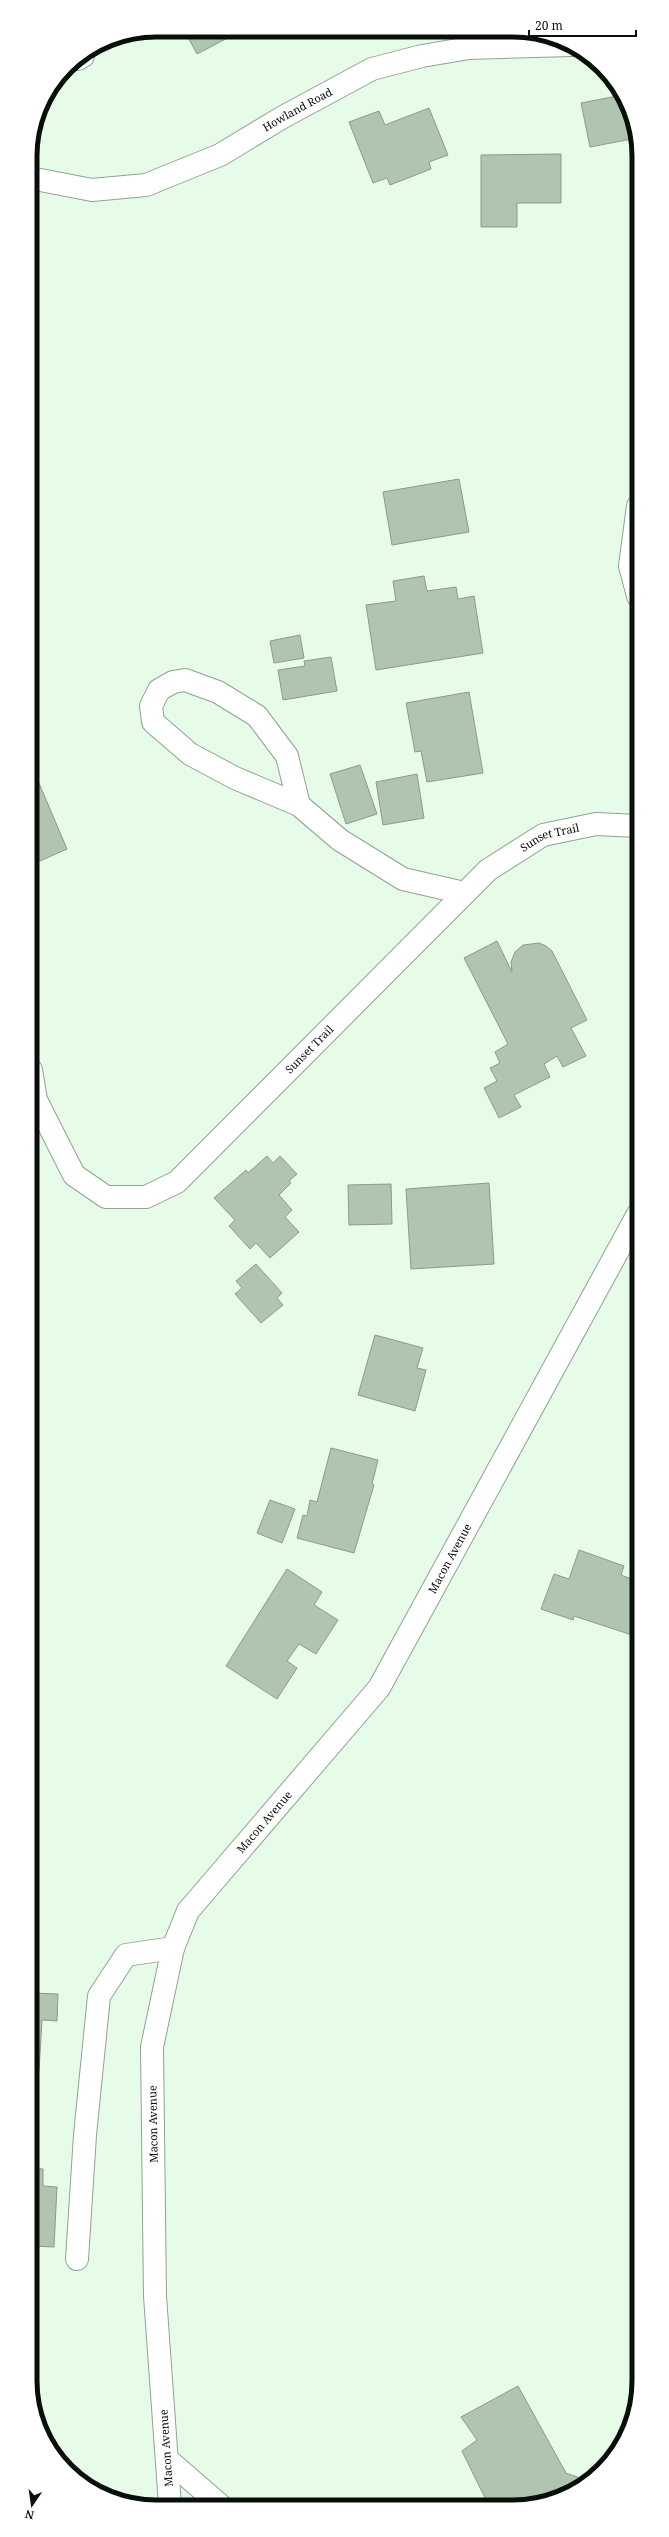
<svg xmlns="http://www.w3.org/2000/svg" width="669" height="2537" font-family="'Noto Serif',serif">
	<rect width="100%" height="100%" fill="#e6fce8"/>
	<!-- building -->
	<path fill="#afc4b1" stroke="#889c8a" d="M184,30L241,31L197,54Z
		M622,95L637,138L590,147L581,103Z
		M429,108L448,155L429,162L431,169L390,185L387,178L373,183L349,122L379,111L385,125Z
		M561,154V203H517V227H481V155Z
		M459,479L469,532L392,545L383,492Z
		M424,576L427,591L456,587L458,599L474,596L483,653L376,670L366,605L396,601L393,581Z
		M300,635L304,658L274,663L270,641Z
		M331,657L337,691L283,700L278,670L305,666L304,661Z
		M469,692L483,773L427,782L421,751L415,752L406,703Z
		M30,762L67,849L31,865Z
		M360,765L377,814L346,824L330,774Z
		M417,774L424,818L383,825L376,782Z
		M497,941L512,972L511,962L515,952L523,945L539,943L546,946L552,951L587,1020L571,1028L586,1056L563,1067L557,1056L544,1064L550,1077L514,1095L521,1107L499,1118L484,1088L497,1081L490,1068L500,1063L495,1052L508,1044L464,958Z
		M267,1156L273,1163L280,1156L297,1174L289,1181L291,1183L279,1195L292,1210L285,1217L299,1232L270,1258L256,1243L250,1249L229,1226L235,1220L214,1198L246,1170L248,1173Z
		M489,1183L494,1264L411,1269L406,1189Z
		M391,1184L392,1224L349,1225L348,1185Z
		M256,1264L282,1293L277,1298L283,1305L261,1323L235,1294L242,1288L236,1281Z
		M375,1335L423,1348L417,1368L426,1370L415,1411L358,1395Z
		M331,1448L378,1460L372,1484L374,1485L354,1553L297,1538L303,1515L307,1516L310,1500L317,1502Z
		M270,1500L295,1509L282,1543L257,1533Z
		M579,1550L624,1566L621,1575L634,1580L638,1568V1637L574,1616L573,1620L541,1609L554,1574L569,1579Z
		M287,1569L322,1592L314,1605L338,1620L316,1654L299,1644L287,1661L297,1668L277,1699L226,1666Z
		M31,1993L58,1994L57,2021L42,2020L39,2071H34L31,2128Z
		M31,2168L43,2169V2186L57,2187L54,2247L31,2246Z
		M518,2386L566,2473L586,2480L569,2494L530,2506H489L462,2451L477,2440L461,2417Z"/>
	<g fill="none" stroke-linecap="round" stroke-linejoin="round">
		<defs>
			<g id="minor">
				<path d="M78,59L83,56"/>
				<path id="s1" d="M30,178L92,190L146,185L220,155L283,117L372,69L422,56L469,48L572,45"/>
				<path d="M638,506L630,566L638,596"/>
				<path d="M299,805L287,756L257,716L218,692L185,680L173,682L159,690L151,706L153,722L190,754L235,778L299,805L340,840L403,879L464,893"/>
				<path id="s2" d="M31,1070L36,1100L74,1175L106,1197H146L177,1182L488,870L543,835L596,824L638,826"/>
				<path d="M77,2259L85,2135L99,1996L126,1955L173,1948"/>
				<path d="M167,2459L220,2505"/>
				<path id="s3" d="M170,2505L155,2296L152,2047L173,1948L188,1911L379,1688L638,1214"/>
			</g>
		</defs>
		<!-- minor casing -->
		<use href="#minor" stroke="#8fa391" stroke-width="24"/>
		<!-- minor -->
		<use href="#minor" stroke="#fff" stroke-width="22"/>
	</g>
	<g text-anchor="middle" stroke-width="3" stroke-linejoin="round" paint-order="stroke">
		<!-- street labels -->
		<g font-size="11" fill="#080f08" stroke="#fff">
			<text dy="4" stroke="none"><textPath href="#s1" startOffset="287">Howland Road</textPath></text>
			<text dy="4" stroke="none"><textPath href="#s2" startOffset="739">Sunset Trail</textPath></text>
			<text dy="4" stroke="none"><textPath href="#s2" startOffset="415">Sunset Trail</textPath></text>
			<text dy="4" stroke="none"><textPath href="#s3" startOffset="1041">Macon Avenue</textPath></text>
			<text dy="4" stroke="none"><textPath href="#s3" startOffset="717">Macon Avenue</textPath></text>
			<text transform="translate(153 2124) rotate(-91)" y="4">Macon Avenue</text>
			<text transform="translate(166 2448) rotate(-94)" y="4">Macon Avenue</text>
		</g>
	</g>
	<!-- crop -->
	<path d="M0 0H669V2537H0ZM156 37H513A119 119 0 0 1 632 156V2381A119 119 0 0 1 513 2500H156A119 119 0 0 1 37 2381V156A119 119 0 0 1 156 37Z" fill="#fff" fill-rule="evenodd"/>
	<path fill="none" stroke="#080f08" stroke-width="5" d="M156 37H513A119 119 0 0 1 632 156V2381A119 119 0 0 1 513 2500H156A119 119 0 0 1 37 2381V156A119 119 0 0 1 156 37Z"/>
	<!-- north arrow -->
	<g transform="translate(32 2505) rotate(193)" stroke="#ffffff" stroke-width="3" paint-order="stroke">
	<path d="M0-3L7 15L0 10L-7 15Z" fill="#080f08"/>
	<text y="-6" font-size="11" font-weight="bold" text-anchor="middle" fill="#080f08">N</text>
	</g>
	<!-- scale -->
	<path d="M529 30v6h107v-6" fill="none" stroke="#080f08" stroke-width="2"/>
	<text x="535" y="30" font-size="12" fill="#080f08" stroke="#ffffff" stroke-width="3" paint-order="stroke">20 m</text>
</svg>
